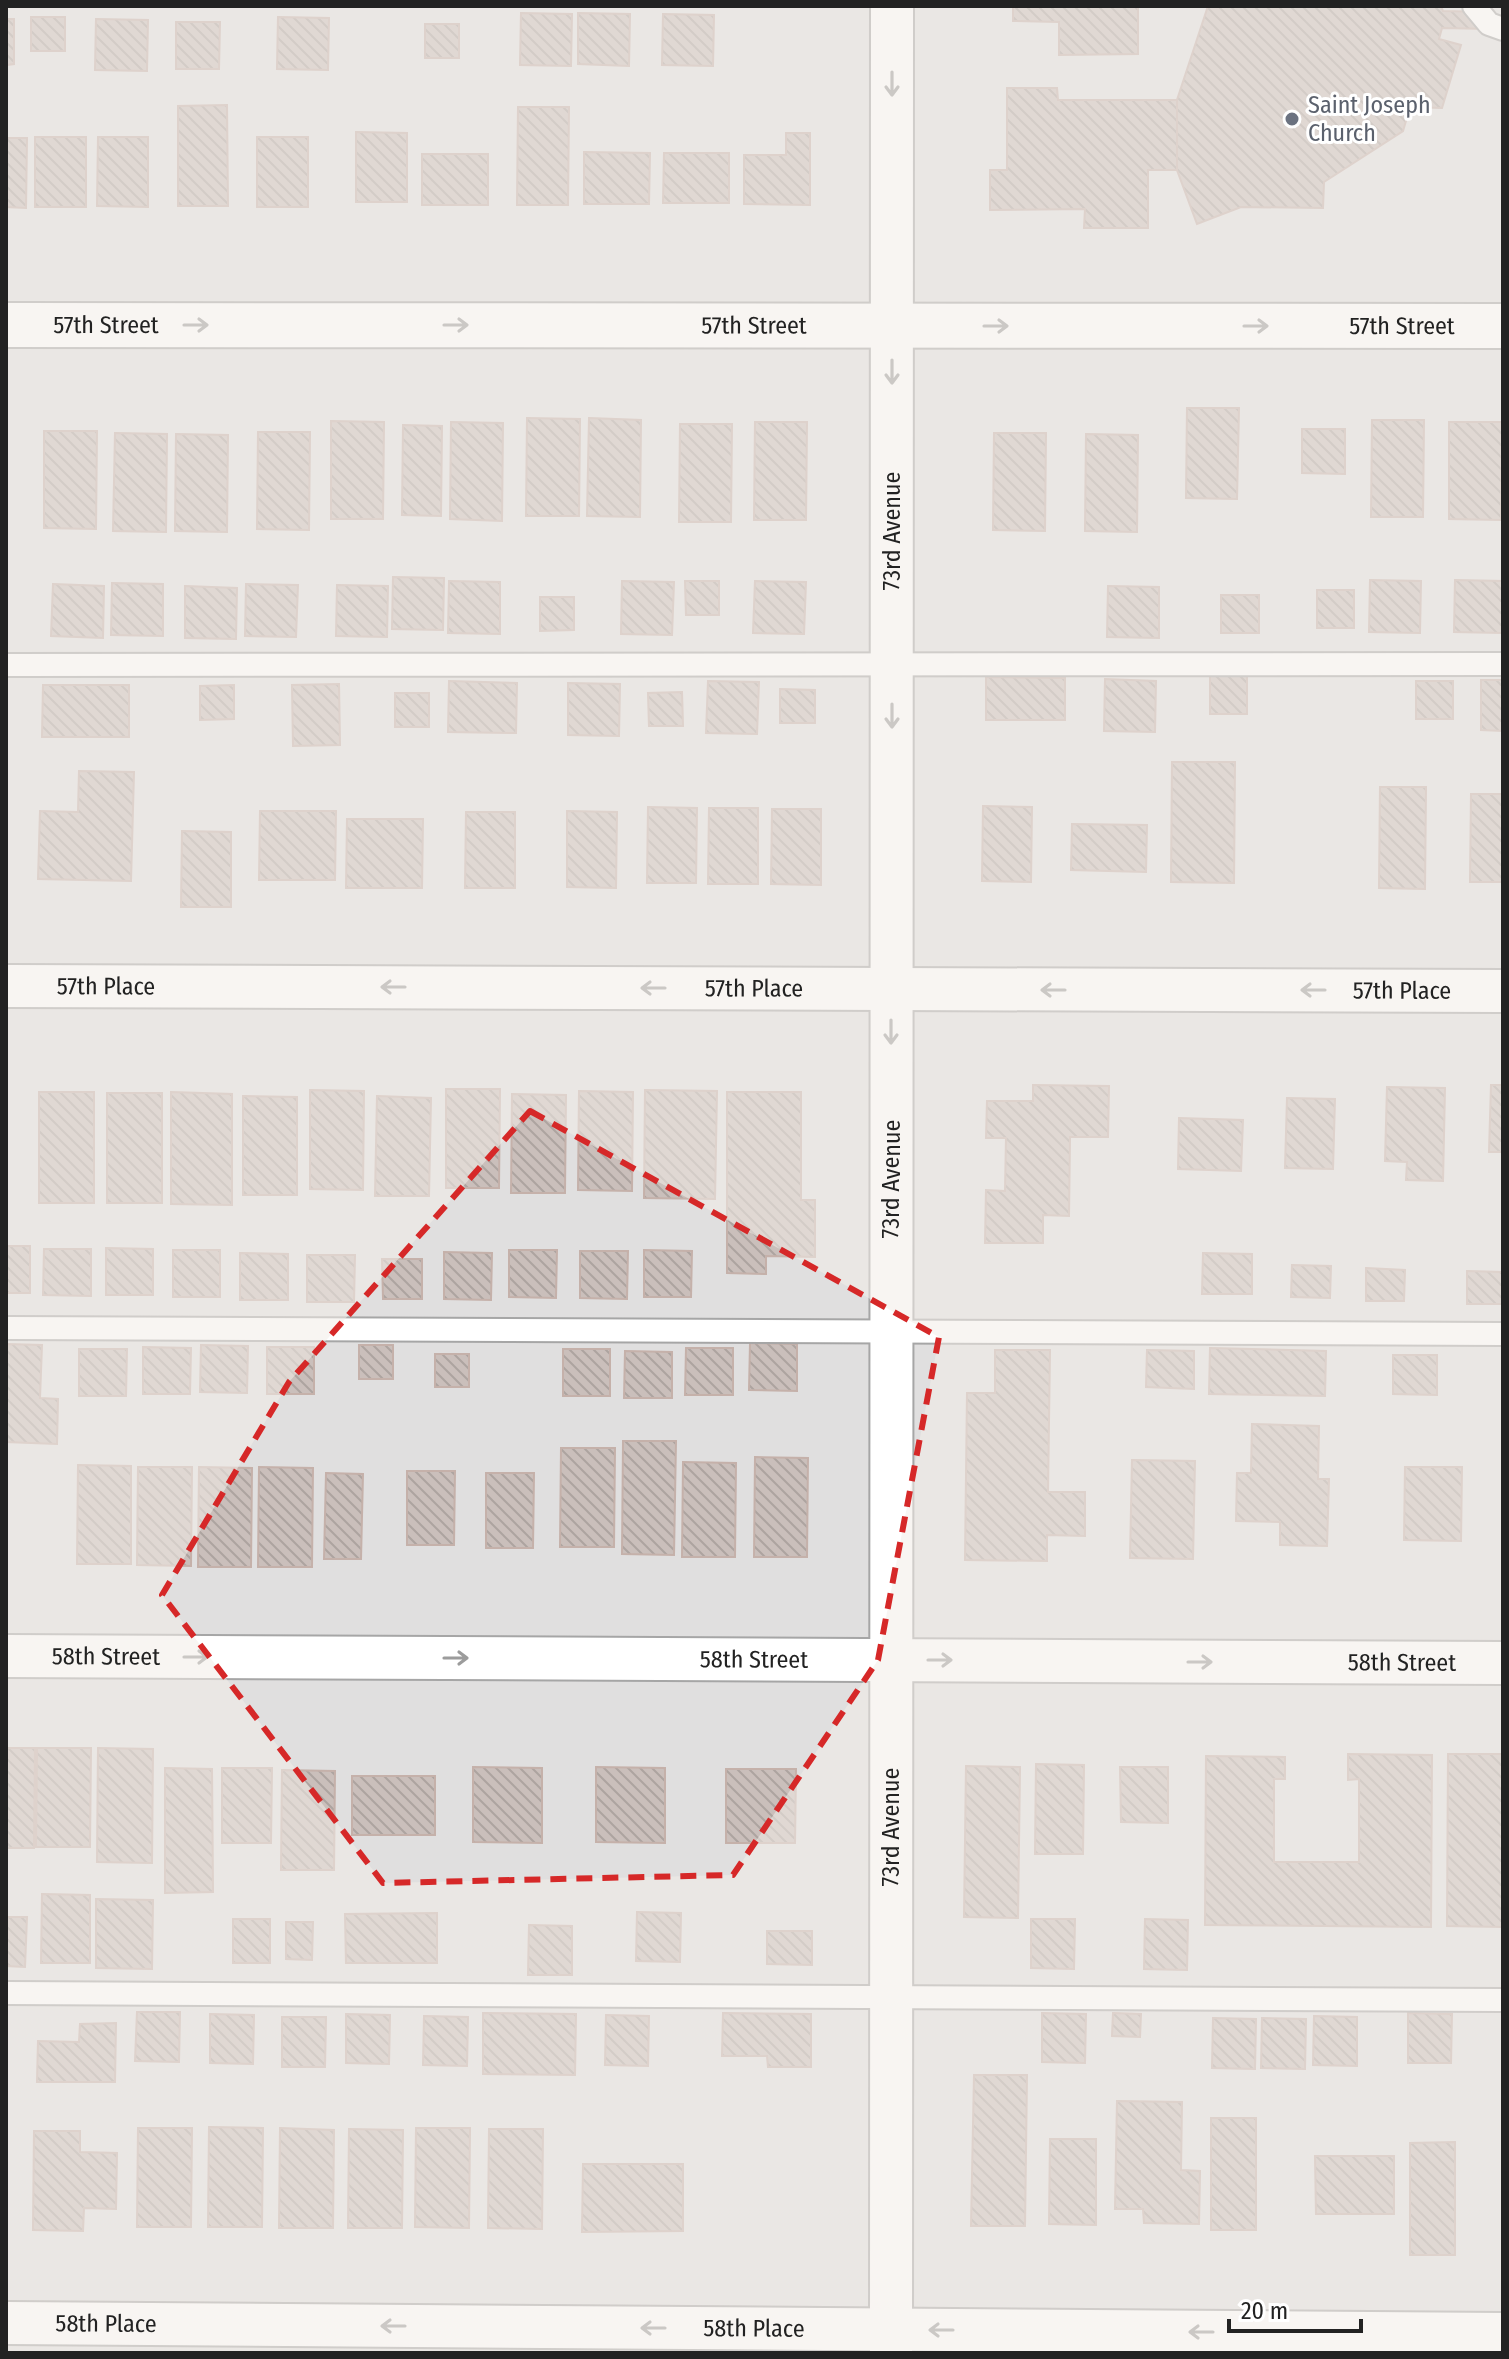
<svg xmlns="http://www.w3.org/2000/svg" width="1509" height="2359" font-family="'Fira Sans Condensed',sans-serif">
	<defs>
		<pattern id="building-back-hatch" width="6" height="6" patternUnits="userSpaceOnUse" patternTransform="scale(2)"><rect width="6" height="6" fill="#cabfbb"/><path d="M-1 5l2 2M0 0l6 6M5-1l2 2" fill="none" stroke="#ada4a0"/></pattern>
	</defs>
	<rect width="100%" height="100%" fill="#f2ede8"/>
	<!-- residential -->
	<path fill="#e0dfdf" d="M6,6H1503V2353H6Z"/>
	<!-- building -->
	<path fill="url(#building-back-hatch)" stroke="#c5b1aa" stroke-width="2" d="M1013,6H1138V54L1059,55V22L1013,21Z
		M1208,6H1441L1443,11L1487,12L1490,29L1442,28L1439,39L1461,45L1442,108L1410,107L1403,131L1324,182L1323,208L1241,207L1197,224L1177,170V100Z
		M521,13L572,14L571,66L520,65Z
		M578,13L630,14L629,66L578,64Z
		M663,14L714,15L713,66L662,65Z
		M31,17H65V51H31Z
		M278,17L329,18L328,70L277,69Z
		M6,19H14V64L6,65Z
		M96,19L148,20L147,71L95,70Z
		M176,22H220L219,69H176Z
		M425,24H459V58H425Z
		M1007,88H1057L1058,100H1177V170H1148V228H1084L1085,209L990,210V170H1007Z
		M227,105L228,206H178V106Z
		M518,107H569L568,205H517Z
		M356,132L407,133V202H356Z
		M786,133H810V205L744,204V155H786Z
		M35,137H86V207H35Z
		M98,137H148V207L97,206Z
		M257,137H308V207H257Z
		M6,138H27L26,208L6,207Z
		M584,152L650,153L649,204H584Z
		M664,153H729V203H663Z
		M422,154H488V205H422Z
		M1187,408H1239L1237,499L1186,498Z
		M527,418L580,419L579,516H526Z
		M589,418L641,420L640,517L587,516Z
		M1372,420H1424L1423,517H1371Z
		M331,421L384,422L383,519H331Z
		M451,422L503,423L502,521L450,519Z
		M755,422H807L806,520H754Z
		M1449,422H1502L1501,520L1449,519Z
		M680,424H732L731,522H679Z
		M403,425L442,426L441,516L402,515Z
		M1302,429H1345V474L1302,473Z
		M44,431H97L96,529L44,528Z
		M258,432H310L309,530L257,529Z
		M115,433L167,434L166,532L113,531Z
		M994,433H1046L1045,531L993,530Z
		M176,434L228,435L227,532L175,531Z
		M1086,434L1138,435L1137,532L1085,531Z
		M393,577L444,578L443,630L392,629Z
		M1370,580L1421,581L1420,633L1369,632Z
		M1455,580L1503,581V633L1454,632Z
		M449,581L500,582V634L448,633Z
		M622,581L674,582L672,635L621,634Z
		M685,581H719V615H686Z
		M755,581L806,582L804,634L753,633Z
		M112,583L163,584V636L111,635Z
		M53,584L104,586L103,638L51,636Z
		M246,584L298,585L296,637L245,636Z
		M337,585L388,586L387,637L336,636Z
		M185,586L237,588L236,639L185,638Z
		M1108,586L1159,587V638L1107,637Z
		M1317,590H1354V628H1317Z
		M1221,595H1259V633H1221Z
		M540,597H574V630L540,631Z
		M1210,676H1247V714H1210Z
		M986,677L1065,678V720H986Z
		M1105,679L1156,681L1155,732L1104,731Z
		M1481,680H1503V731L1481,730Z
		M449,681L517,683L516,733L448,732Z
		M708,681L759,682L757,734L706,733Z
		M1416,681H1453V719H1416Z
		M568,683L620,684L619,736L568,735Z
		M339,684L340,745L293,746L292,685Z
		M43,685H129V737H42Z
		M234,685V719L200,720V686Z
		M780,689L815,690V723H780Z
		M682,692L683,726H649L648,693Z
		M395,693H429V727H395Z
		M1172,762H1235L1234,883L1171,882Z
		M79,771L134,772L131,881L38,879L40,811L78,812Z
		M1380,787H1426L1425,889L1379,888Z
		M1471,794H1503V882H1470Z
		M983,806L1032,807L1031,882L982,881Z
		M648,807L697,808L696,883H647Z
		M709,808H758V884H708Z
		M772,809H821V885L771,884Z
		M260,811H336L335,880H259Z
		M567,811L617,812L616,888L567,887Z
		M466,812H515V888H465Z
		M347,819H423L422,888H346Z
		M1072,824L1147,825L1146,872L1071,870Z
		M182,831L231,832V907H181Z
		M1033,1085L1109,1086L1108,1137H1070L1069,1216L1043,1215V1243H985L986,1190L1005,1191L1006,1138H986L987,1101H1033Z
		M1491,1085H1503V1152H1489Z
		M1387,1087L1445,1088L1443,1181L1406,1180L1407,1162L1385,1161Z
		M446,1089H500L499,1188H446Z
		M310,1090L364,1091L363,1190L310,1189Z
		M645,1090L717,1091L715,1199L644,1198Z
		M579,1091L633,1092L632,1191L578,1190Z
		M39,1092H94V1203H39Z
		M171,1092L232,1094V1205L171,1204Z
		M727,1092H801V1200H815V1257L766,1256V1274L727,1273Z
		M107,1093H162V1203H107Z
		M512,1094L566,1095L565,1193H511Z
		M243,1096L297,1097V1195H243Z
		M377,1096L431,1098L429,1196H375Z
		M1287,1098L1335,1099L1333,1169L1285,1168Z
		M1179,1118L1243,1120L1241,1171L1178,1169Z
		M6,1246H30V1293H6Z
		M106,1248L153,1249V1295H106Z
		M44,1249H91V1296L43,1295Z
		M173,1250H220V1297H173Z
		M509,1250H557L556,1298L509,1297Z
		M644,1250L692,1251L691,1297H644Z
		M580,1251H628L627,1299L580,1298Z
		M444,1252L492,1253L491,1300L444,1299Z
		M240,1253L288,1254V1300H240Z
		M1203,1253L1252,1254V1294H1202Z
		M307,1255H355L354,1302H307Z
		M382,1259H422V1299H383Z
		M1292,1265L1331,1266L1330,1298L1291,1297Z
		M1366,1268L1405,1270L1404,1301H1366Z
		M1467,1271L1503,1272V1304H1467Z
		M750,1343L797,1344V1391L749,1390Z
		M6,1344L42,1345L40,1398L58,1399L57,1444L6,1442Z
		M201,1345L248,1346L247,1393L200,1392Z
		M359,1345H393V1379H359Z
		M143,1347L191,1348L190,1394H143Z
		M267,1347H314V1394H267Z
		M686,1348H733V1395H685Z
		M1210,1348L1326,1351L1325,1396L1209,1394Z
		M79,1349H127L126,1396H79Z
		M563,1349H610V1396H563Z
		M995,1350H1050L1048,1492H1085V1536L1047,1535V1561L965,1560L967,1393H995Z
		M1147,1350L1194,1351V1389L1146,1387Z
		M625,1351L672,1352V1398H624Z
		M435,1354H469V1387H435Z
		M1393,1355H1437V1395L1393,1394Z
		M1252,1424L1319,1426L1318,1479H1329L1327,1546L1280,1545V1522L1236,1521L1237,1473H1251Z
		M623,1441H676L674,1555L622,1554Z
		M561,1448H615L614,1547H560Z
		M755,1457L808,1458L807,1557H754Z
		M1132,1460L1195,1461L1193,1559L1130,1558Z
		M683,1462L736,1463L735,1557H682Z
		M78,1465L131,1466V1564H77Z
		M138,1467H192L191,1566L137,1565Z
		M199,1467L252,1468L251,1567H198Z
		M259,1467L313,1468L312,1567H258Z
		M1405,1467H1462L1461,1541L1404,1540Z
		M407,1471H455L454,1545H407Z
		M326,1473L363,1474L361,1559H324Z
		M486,1473H534L533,1548H486Z
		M6,1748H35L34,1848H6Z
		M37,1748H91L90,1847H36Z
		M98,1748L153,1749L152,1863L97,1862Z
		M1348,1754L1432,1755L1431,1927L1205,1925L1206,1756L1285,1757V1779H1274V1862H1359V1779L1348,1780Z
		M1448,1754H1503V1927L1447,1926Z
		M1036,1764L1084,1765L1083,1854H1035Z
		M966,1766L1020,1767L1018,1918L964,1917Z
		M473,1767L542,1768V1843L473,1842Z
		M596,1767L665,1768V1843L596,1842Z
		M1120,1767H1168V1823L1121,1822Z
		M165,1768L212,1769L213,1892L165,1893Z
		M222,1768H272L271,1843H222Z
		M726,1769H796L795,1843H726Z
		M282,1770L335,1771L334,1870H281Z
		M352,1776H435V1835H352Z
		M42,1894L90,1895V1963H41Z
		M96,1899L153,1900L152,1969L96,1968Z
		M637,1912L681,1913L680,1962L636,1961Z
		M437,1913V1963H346L345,1914Z
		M6,1917H27L25,1967L6,1966Z
		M233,1919H270V1963H233Z
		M1031,1919H1075L1074,1969L1031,1968Z
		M1145,1919L1188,1920L1187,1970L1144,1969Z
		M286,1922H313L312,1960L286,1959Z
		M529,1925L572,1926V1975H528Z
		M767,1931H812V1965L767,1964Z
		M137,2012H180L179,2062L135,2061Z
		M483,2013L576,2014L575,2075L483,2074Z
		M723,2013L811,2014V2067H768L767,2056H722Z
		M1042,2013L1086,2014L1085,2063L1042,2062Z
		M1113,2013L1141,2014L1140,2037L1112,2036Z
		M1408,2013L1452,2014L1451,2063H1408Z
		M210,2014L254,2015L253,2064L210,2063Z
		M346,2014L390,2015L389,2064L346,2063Z
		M606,2015L649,2016L648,2066L605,2065Z
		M424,2016L468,2017L467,2066L423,2065Z
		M1314,2016L1357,2017V2066L1313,2065Z
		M282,2017H326L325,2067H282Z
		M1213,2018L1256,2019L1255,2069L1212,2068Z
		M1262,2018L1306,2019L1305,2069L1261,2068Z
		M116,2023L115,2082H37L38,2041L79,2042L80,2024Z
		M974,2075H1027L1025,2226H971Z
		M1117,2101L1182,2102L1181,2170L1200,2171L1199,2224L1144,2223L1143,2209H1115Z
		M1211,2118H1256V2230H1211Z
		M209,2127L263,2128L262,2227H208Z
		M138,2128H192L191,2227H137Z
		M280,2128L334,2130L333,2228H279Z
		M416,2128H470L469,2228L415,2227Z
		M349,2129L403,2130L402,2228H348Z
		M489,2129H543L542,2229L488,2228Z
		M34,2131H80V2152L117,2153L116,2209L84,2208L83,2231L33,2230Z
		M1050,2139H1096V2225L1049,2224Z
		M1455,2142V2255H1410V2143Z
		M1315,2156H1394V2214H1316Z
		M583,2164H683V2231L582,2232Z"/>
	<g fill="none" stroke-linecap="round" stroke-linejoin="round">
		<defs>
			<path id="service" d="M1474,6L1489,24L1503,29
				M6,665L1503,664
				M6,1328L1503,1334
				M6,1993L1503,2000"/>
			<g id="minor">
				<path id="s1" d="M6,986L1503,991"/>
				<path id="s2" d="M6,1656L1503,1663"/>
				<path id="s3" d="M6,2323L1503,2334"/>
				<path id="s4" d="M891,2353L892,6"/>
			</g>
			<g id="tertiary">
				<path id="s5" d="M6,325L1503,326"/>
			</g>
		</defs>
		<!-- service casing -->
		<use href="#service" stroke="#a6a6a6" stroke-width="26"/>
		<!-- minor casing -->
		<use href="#minor" stroke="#a6a6a6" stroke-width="46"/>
		<!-- tertiary casing -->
		<use href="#tertiary" stroke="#a6a6a6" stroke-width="48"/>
		<!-- service -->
		<use href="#service" stroke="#fff" stroke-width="22"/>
		<!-- minor -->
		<use href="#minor" stroke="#fff" stroke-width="42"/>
		<!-- tertiary -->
		<use href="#tertiary" stroke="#fff" stroke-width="44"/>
	</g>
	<!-- one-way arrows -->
	<defs><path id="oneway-shaft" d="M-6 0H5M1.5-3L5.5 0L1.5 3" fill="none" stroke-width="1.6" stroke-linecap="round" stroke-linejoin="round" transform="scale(2)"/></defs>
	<g stroke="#9c9c9c">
		<use href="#oneway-shaft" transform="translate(892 84) rotate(90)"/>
		<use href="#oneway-shaft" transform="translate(196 325)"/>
		<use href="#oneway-shaft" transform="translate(456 325)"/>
		<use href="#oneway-shaft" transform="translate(996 326)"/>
		<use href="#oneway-shaft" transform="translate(1256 326)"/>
		<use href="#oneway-shaft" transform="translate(892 372) rotate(90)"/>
		<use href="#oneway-shaft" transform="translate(892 716) rotate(90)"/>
		<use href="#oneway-shaft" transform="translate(393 987) rotate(-180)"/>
		<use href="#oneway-shaft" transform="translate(653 988) rotate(-180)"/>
		<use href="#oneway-shaft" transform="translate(1053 990) rotate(-180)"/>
		<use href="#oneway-shaft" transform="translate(1313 990) rotate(-180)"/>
		<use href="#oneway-shaft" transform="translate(891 1032) rotate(90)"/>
		<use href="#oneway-shaft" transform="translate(196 1657)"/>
		<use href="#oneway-shaft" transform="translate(456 1658)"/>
		<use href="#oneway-shaft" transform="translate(940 1660)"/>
		<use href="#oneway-shaft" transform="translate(1200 1662)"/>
		<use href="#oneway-shaft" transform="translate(393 2326) rotate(-180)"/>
		<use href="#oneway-shaft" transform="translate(653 2328) rotate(-180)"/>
		<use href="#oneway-shaft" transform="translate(941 2330) rotate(-180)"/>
		<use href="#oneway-shaft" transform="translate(1201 2332) rotate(-180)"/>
	</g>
	<!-- marked area -->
	<path d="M0 0H1509V2359H0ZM530,1111L939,1337L878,1660L733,1875L383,1883L162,1595L289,1382Z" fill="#f2ede8" fill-opacity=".55" fill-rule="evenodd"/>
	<path fill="none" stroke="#d62828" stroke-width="6" stroke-dasharray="16 10" stroke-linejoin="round" d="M530,1111L939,1337L878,1660L733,1875L383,1883L162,1595L289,1382Z"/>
	<!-- markers -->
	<circle fill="#6b7280" stroke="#fff" stroke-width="3" cx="1292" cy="119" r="8"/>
	<g text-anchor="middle" stroke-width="6" stroke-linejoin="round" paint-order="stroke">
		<!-- worship labels -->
		<g font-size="24" fill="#5b616d" stroke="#fff" text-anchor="start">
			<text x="1308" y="113">Saint Joseph<tspan x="1308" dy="28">Church</tspan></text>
		</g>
		<!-- street labels -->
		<g font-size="24" fill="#222" stroke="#fff">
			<text dy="8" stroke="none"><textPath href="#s5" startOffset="100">57th Street</textPath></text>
			<text dy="8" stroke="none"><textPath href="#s5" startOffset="748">57th Street</textPath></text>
			<text dy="8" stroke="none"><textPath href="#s5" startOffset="1396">57th Street</textPath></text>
			<text dy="8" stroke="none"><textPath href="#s4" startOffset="1822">73rd Avenue</textPath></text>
			<text dy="8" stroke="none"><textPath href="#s1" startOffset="100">57th Place</textPath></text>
			<text dy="8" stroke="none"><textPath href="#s1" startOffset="748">57th Place</textPath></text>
			<text dy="8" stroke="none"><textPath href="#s1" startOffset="1396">57th Place</textPath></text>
			<text dy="8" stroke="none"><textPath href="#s4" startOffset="1174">73rd Avenue</textPath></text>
			<text dy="8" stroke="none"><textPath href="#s2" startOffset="100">58th Street</textPath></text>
			<text dy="8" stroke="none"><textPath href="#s2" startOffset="748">58th Street</textPath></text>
			<text dy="8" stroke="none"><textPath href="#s2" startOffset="1396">58th Street</textPath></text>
			<text dy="8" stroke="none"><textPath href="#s4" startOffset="526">73rd Avenue</textPath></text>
			<text dy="8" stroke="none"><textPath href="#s3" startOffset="100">58th Place</textPath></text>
			<text dy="8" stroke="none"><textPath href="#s3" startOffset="748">58th Place</textPath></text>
		</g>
	</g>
	<!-- border -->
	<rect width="1509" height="2359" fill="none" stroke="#222222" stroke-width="16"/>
	<!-- scale -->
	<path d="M1229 2319v12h132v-12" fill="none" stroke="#222222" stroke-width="4"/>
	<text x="1241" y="2319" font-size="24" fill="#222222" stroke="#ffffff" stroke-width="6" paint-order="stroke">20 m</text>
</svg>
